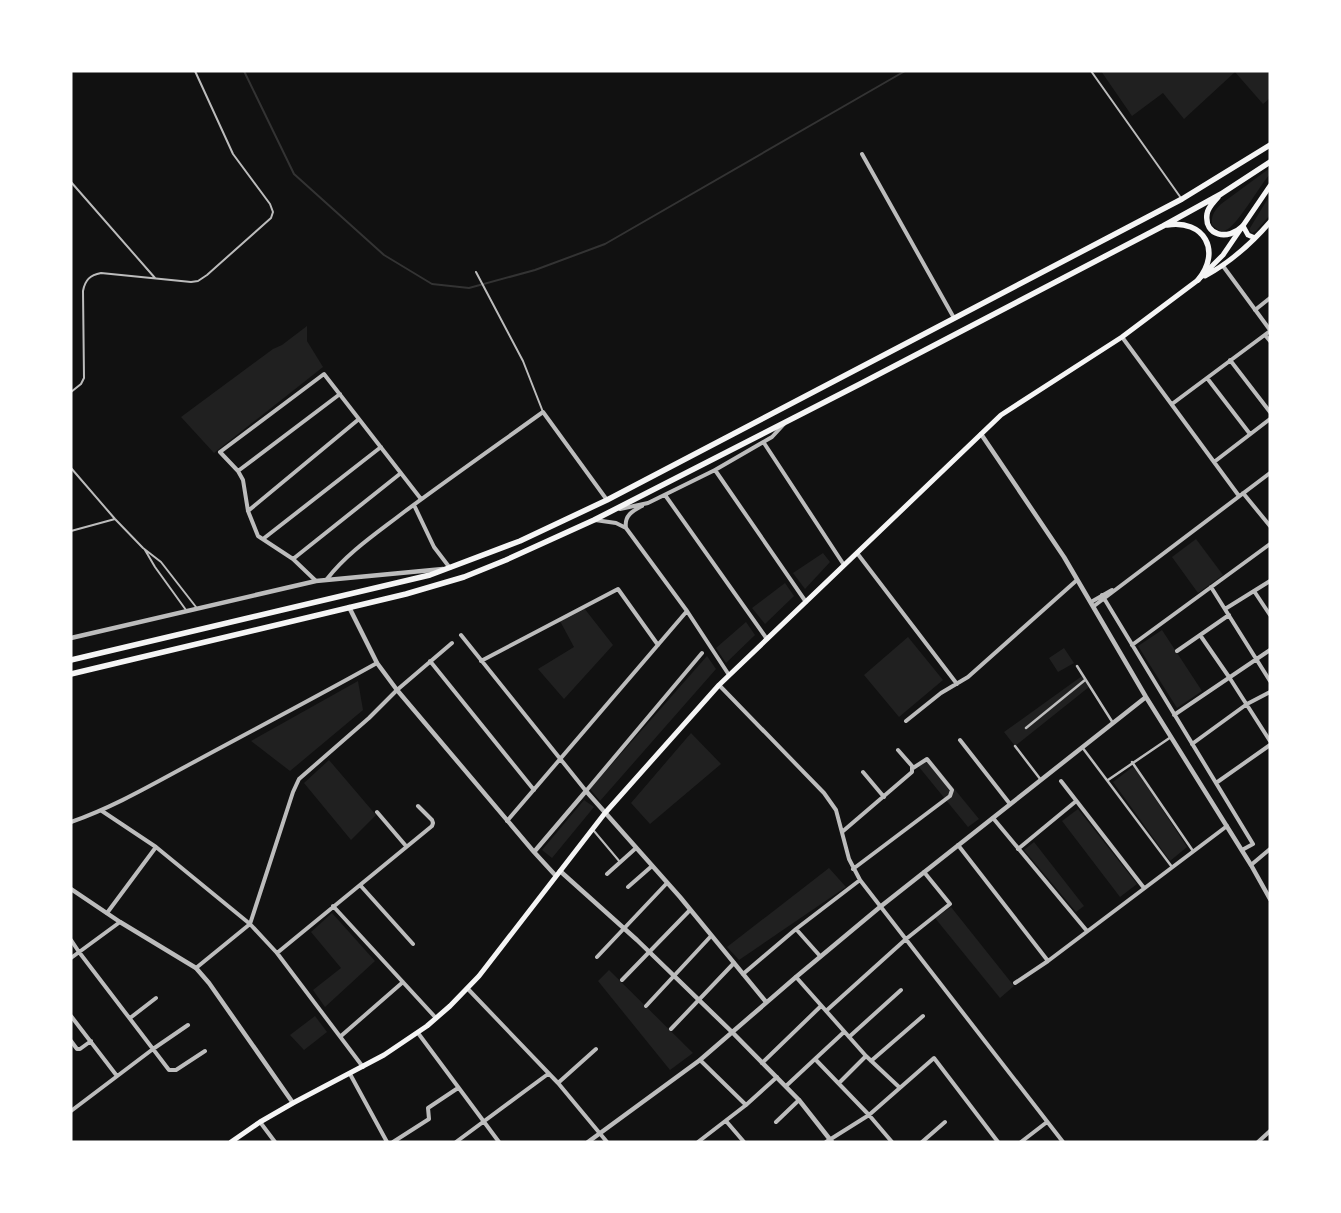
<svg xmlns="http://www.w3.org/2000/svg" width="1341" height="1213" font-family="'Crimson Pro',serif">
	<rect width="100%" height="100%" fill="#111"/>
	<!-- green -->
	<path fill="#202020" d="M1101,71H1270V98L1263,104L1235,72L1184,119L1163,93L1132,116Z
		M1270,168V174C1261,184 1236,227 1226,230C1220,233 1217,229 1212,225C1211,216 1214,211 1221,204Z
		M1270,195V215L1256,231L1252,233L1250,231V228Z
		M307,326V341L323,367L214,453L181,417L273,349L282,345Z
		M1196,539L1223,575L1198,593L1172,557Z
		M823,553L830,562L805,589L793,573Z
		M785,583L794,596L765,624L752,608Z
		M584,608L613,645L564,699L538,669L574,647L560,621Z
		M746,622L755,635L726,663L716,648Z
		M1162,630L1202,691L1177,708L1138,646Z
		M908,637L943,680L899,717L864,675Z
		M1064,648L1074,663L1058,672L1049,658Z
		M707,656L716,669L600,801L590,789Z
		M1082,676L1089,687L1015,746L1004,732Z
		M358,681L363,710L290,771L251,741Z
		M691,733L721,764L650,824L631,803Z
		M929,758L979,819L968,827L919,767Z
		M329,760L376,815L351,840L304,783Z
		M1134,766L1187,847L1170,861L1113,782Z
		M584,800L594,807L552,858L542,850Z
		M1078,809L1137,884L1120,897L1062,821Z
		M1034,842L1084,906L1076,912L1024,850Z
		M829,868L846,887L739,960L727,947Z
		M951,907L1014,986L1000,998L935,918Z
		M332,913L375,961L325,1007L313,990L341,968L311,932Z
		M609,970L693,1053L670,1070L598,981Z
		M315,1016L327,1032L304,1050L290,1035Z"/>
	<g fill="none" stroke-linecap="round" stroke-linejoin="round">
		<!-- stream -->
		<path stroke="#333" stroke-width="2" d="M244,71L294,174L384,255L432,284L469,288L535,270L605,244L905,71"/>
		<!-- service -->
		<path stroke="#bcbcbc" stroke-width="2" d="M1091,71L1181,198
			M71,182L155,278
			M476,272L523,361L543,412
			M71,392L81,384L84,378L83,291C85,280 90,275 101,273L191,282L198,281L207,275L271,218L273,212L270,204L233,154L195,71
			M71,468L115,519L143,548L161,562L196,607
			M71,531L115,519
			M145,550L155,567L186,610
			M594,831L620,862"/>
		<!-- pedestrian -->
		<path stroke="#bcbcbc" stroke-width="2.5" d="M1077,666L1113,723
			M1026,728L1085,680
			M1015,746L1041,780
			M1082,747L1172,867
			M1132,762L1193,851
			M1108,780L1171,737"/>
		<!-- minor -->
		<path stroke="#bcbcbc" stroke-width="4" d="M862,154L954,318
			M1223,266L1270,330
			M1255,310L1270,298
			M1265,335L1270,341
			M1122,337L1239,496
			M1230,360L1270,412
			M1207,378L1250,434
			M1172,404L1270,331
			M764,443L844,565
			M1214,462L1270,419
			M715,470L806,602
			M238,471L340,394
			M1243,493L1270,526
			M665,495L767,639
			M414,505L434,547L450,568
			M620,509L648,503L715,470L772,437L784,424
			M248,511L359,419
			M595,520L616,523L626,528L687,611L729,675
			M626,528C624,516 632,511 642,506
			M263,539L381,447
			M857,553L957,684
			M293,559L401,473
			M327,579C348,552 377,533 404,512C450,478 497,445 543,412L607,500
			M316,581L293,559L258,536L248,511L243,480L238,471L220,452L324,374L421,499
			M1211,587L1270,681
			M1254,591L1270,615
			M1102,595L1253,844L1242,850
			M1091,602L1112,590
			M1094,606L1270,473
			M1225,609L1270,581
			M461,635L586,791L702,653
			M1200,635L1229,677L1270,741
			M1132,645L1270,544
			M1177,651L1229,615
			M430,661L534,790
			M481,661L618,589L658,645
			M719,685L824,793L836,810L849,859L860,880L1063,1142
			M1174,715L1270,650
			M906,721L941,693L968,677L1077,580
			M960,740L1010,804
			M1192,744L1247,704L1270,692
			M863,772L884,797
			M1061,781L1144,888
			M1216,783L1270,745
			M102,811L156,847L250,924L277,953L363,1067
			M377,812L406,846
			M993,818L1087,931
			M507,821L687,611
			M71,822C114,807 153,784 194,762C255,729 316,697 377,663
			M842,832L912,772V766L898,750
			M958,845L1048,961
			M1018,849L1075,802
			M1251,865L1270,849
			M853,869L950,796L952,790L927,759L913,768
			M607,874L636,848
			M360,885L413,944
			M628,887L652,866
			M333,906L436,1018
			M107,913L156,847
			M796,929L820,956
			M71,940L79,952L169,1070H176L205,1051
			M277,953L432,826L433,823L432,820L418,806
			M597,957L667,883
			M71,958L120,922
			M196,968L250,924L293,792L299,779L369,718L397,690L452,643
			M743,974L796,929L860,880
			M796,977L866,1056L899,1087
			M622,980L690,910
			M1015,983L1048,961L1227,826
			M468,989L558,1083L607,1142
			M646,1006L711,936
			M826,1011L906,939L950,904L924,872
			M71,1016L117,1076
			M130,1018L156,998
			M671,1029L734,963
			M418,1033L499,1142
			M341,1036L403,982
			M849,1037L901,990
			M71,1041L77,1049H80L91,1041
			M815,1059L869,1115L892,1142
			M700,1060L746,1105
			M871,1061L923,1016
			M762,1063L821,1006
			M350,1074L387,1142
			M558,1083L596,1049
			M839,1083L866,1056
			M786,1086L844,1032
			M71,1111L153,1049L188,1025
			M726,1121L744,1142
			M260,1122L275,1142
			M776,1122L799,1100
			M393,1142L429,1119L428,1108L458,1088
			M456,1142L548,1074
			M698,1142L746,1105L777,1077
			M826,1142L869,1115L934,1058L998,1142
			M922,1142L945,1122
			M1021,1142L1047,1122
			M1258,1142L1270,1131"/>
		<!-- tertiary -->
		<path stroke="#bcbcbc" stroke-width="4.5" d="M981,434L1064,557L1146,697L1251,865L1270,899
			M349,607L377,663L397,690L534,852L556,876
			M71,638L316,581L443,569
			M534,852L586,791L680,897L766,1002
			M560,871L637,940L732,1032L799,1100L832,1142
			M71,889L120,922L196,968L209,983L293,1103
			M588,1142L700,1060L796,977L880,907L1146,697"/>
		<!-- secondary -->
		<path stroke="#f5f5f5" stroke-width="5" d="M1243,226L1248,235L1255,238
			M1205,276C1231,262 1251,244 1270,222
			M231,1142L260,1122L293,1103L384,1055L427,1026L450,1006L479,976L605,813L719,685L1001,415L1122,337L1198,280L1223,255L1270,186"/>
		<!-- primary -->
		<path stroke="#f5f5f5" stroke-width="5.5" d="M1218,197C1214,202 1208,207 1207,214C1204,236 1228,241 1243,226
			M1167,225C1204,219 1222,251 1198,280
			M71,660L430,575L520,541L607,500L1182,199L1270,145
			M71,674L406,594L464,577L506,560L594,520L860,384L1163,226L1221,194L1270,162"/>
	</g>
	<!-- border -->
	<rect width="1341" height="1213" fill="none" stroke="#ffffff" stroke-width="145"/>
</svg>
